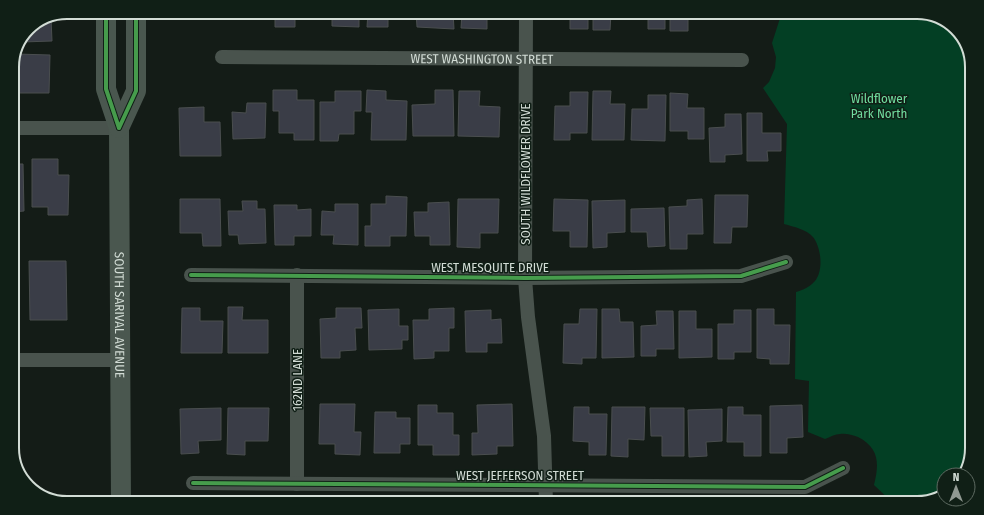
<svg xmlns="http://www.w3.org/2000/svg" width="984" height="515" font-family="'Fira Sans Condensed',sans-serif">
	<rect width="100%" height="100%" fill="#141c17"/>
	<!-- green -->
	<path fill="#033f24" d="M782,12H917L942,18L963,37L972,63V445C967,454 961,464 962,475H944V496L918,503H893L874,485C879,465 880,448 858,437C852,435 846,433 840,434C835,434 830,437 825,439L808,432L809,381L795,379L796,292C803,290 810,287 815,281C824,270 821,247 813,237C806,229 794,227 784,224L787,124L763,88L769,82L775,68L776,57L772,43Z"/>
	<!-- building -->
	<path fill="#3a3d47" stroke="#4a4e4f" d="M240,12H267V13L240,14Z
		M275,12H312V18H295V27H275Z
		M323,12H359V27L332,26V17H323Z
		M368,12H404V19L388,18V27H367Z
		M416,12H453L454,29L417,27Z
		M462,12H498V19H487V29L461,28Z
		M555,12H588V29H570V14H555Z
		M593,12H626L611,13L610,30H593Z
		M633,12H665V29H648V15L633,14Z
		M670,12H703V18H688V31H670Z
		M51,18L52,41L22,42L28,28Z
		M16,54L50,55L49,93H12V63Z
		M273,90H297V100H314V140H294V133H279V111H273Z
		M367,90L386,91V100L407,101L406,140H371L372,112H366Z
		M435,90H453L454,136H413L412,105L435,104Z
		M335,91H361V111H354V134H339L338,141H320V102H335Z
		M459,91H480L479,106L500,107L499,137L458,136Z
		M593,91H611L610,104H625L624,140H592Z
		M570,92H588L587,133H570V140H554L555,106H570Z
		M670,93L688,94L687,108H704V139H688V131H670Z
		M648,95H666L665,141L631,140L632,109H648Z
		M247,103H266L265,138L233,139L232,112L246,113Z
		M204,107V122H220L221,156H180L179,108Z
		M747,113H762V133H781V151H767L768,161H747Z
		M725,114H741L742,154L725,155V162H710L709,128L725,127Z
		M32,159H58V175H69L68,215H48V207H32Z
		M12,164H23L24,211L12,212Z
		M715,195H748L747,227H732L731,243H714Z
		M386,196L407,197L406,236H390V246H365V226H371V204H386Z
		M180,199H220L221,246H203L202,233H180Z
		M458,199H499L498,233H480V248L457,247Z
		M554,199L588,200L587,247H570V231H553Z
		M702,199L703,234H687V249H670L669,207L687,206V200Z
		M625,200V232L607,233V247L593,248L592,201Z
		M242,201H257V209H265L266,243L239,244L238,235H229L228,211H243Z
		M449,202L450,245H430V236H415L414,212H428V203Z
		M335,204H358V245L333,244L334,235H321L322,211L335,212Z
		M274,205H297V210L311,209V236H294V245H275Z
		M664,208L665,246L648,247L647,232H631V209Z
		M29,261H66L67,320H30Z
		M228,307H243L242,320H268V353H228Z
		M182,308H200V321H223L222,353H181Z
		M336,308H361L362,328H355L356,350L340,351V358H321L320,319L336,318Z
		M454,308V328H449V351H434V358L414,359L413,320H429V309Z
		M399,309V326H408V340H402V349L369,350L368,310Z
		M580,309H597L596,358H582V364L563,363L564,324H579Z
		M602,309H619L620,322H633L634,357L602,358Z
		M757,309H774V325H790L789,364H770V359L757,358Z
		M491,310V320L501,319L502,343H487V352H466L465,311Z
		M734,310H751V352H734V359H718V324H734Z
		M656,311H673L674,349H656V356H641V326L657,325Z
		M679,311H696V329H712V357L679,358Z
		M320,404H355L354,432H361L360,455L335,454V444H319Z
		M512,404L513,446H497V454L472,455V433H478L477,405Z
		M418,405H437V413H453V435H459V455H433V445H418Z
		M802,405L803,437L787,438V453H770V406Z
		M574,407H589V414H607L606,455H589V442L573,441Z
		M612,407H645L644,440L628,439V457L611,456Z
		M728,407H743V415H761V456H744V442H727Z
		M221,408V440L198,441L199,453L181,454L180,409Z
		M228,408H269L268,441H245V455L227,454Z
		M650,408H684V456H662V436H651Z
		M722,409V441L706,442L707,456L689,457L688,410Z
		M375,412H396V418H410V444H400V453H374Z"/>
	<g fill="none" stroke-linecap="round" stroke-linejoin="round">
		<!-- street -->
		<g stroke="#49534d" stroke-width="14">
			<path d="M526,12L525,278L528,317L544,436L546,503"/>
			<path id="s1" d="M222,57L742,60"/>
			<path d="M12,128H119"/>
			<path d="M191,275L525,278L741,276L786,262"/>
			<path d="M297,275V484"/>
			<path d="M12,360H120"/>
			<path d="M193,483L805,487L843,468"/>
		</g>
		<!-- secondary -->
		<g stroke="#4a574f" stroke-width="20">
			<path id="s2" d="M106,12V89L119,128L121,503"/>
			<path d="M119,128L136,91V12"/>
		</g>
		<defs>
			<path id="cycleway" d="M106,12V89L119,128
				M119,128L136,91V12
				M191,275L525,278L741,276L786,262
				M193,483L805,487L843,468"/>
		</defs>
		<!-- cycleway casing -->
		<use href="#cycleway" stroke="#101f16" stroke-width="6"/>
		<!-- cycleway -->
		<use href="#cycleway" stroke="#469c4c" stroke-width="4"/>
	</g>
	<g text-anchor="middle" stroke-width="3" stroke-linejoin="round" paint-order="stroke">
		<!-- street labels -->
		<g font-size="13" fill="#d2dcd5" stroke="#101f16">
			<text dy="5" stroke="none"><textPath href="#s1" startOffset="260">WEST WASHINGTON STREET</textPath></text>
			<text transform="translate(525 174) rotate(-90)" y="5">SOUTH WILDFLOWER DRIVE</text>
			<text x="490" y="272">WEST MESQUITE DRIVE</text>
			<text dy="5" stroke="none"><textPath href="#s2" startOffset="305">SOUTH SARIVAL AVENUE</textPath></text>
			<text transform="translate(297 380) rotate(-90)" y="5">162ND LANE</text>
			<text x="520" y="480">WEST JEFFERSON STREET</text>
		</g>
		<!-- park labels -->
		<g font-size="13" fill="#71dd9f" stroke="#101f16">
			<text x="879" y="103">Wildflower<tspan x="879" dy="15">Park North</tspan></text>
		</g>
	</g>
	<!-- crop -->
	<path d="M0 0H984V515H0ZM67 19H917A48 48 0 0 1 965 67V448A48 48 0 0 1 917 496H67A48 48 0 0 1 19 448V67A48 48 0 0 1 67 19Z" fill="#101f16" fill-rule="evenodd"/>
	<path fill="none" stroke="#d2dcd5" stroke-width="2" d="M67 19H917A48 48 0 0 1 965 67V448A48 48 0 0 1 917 496H67A48 48 0 0 1 19 448V67A48 48 0 0 1 67 19Z"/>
	<!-- north arrow -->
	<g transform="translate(956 487)"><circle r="19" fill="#101f16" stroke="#5e6b62"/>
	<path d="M0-3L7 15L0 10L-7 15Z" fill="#909992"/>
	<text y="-6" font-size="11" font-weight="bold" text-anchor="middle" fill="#d2dcd5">N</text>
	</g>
</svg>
